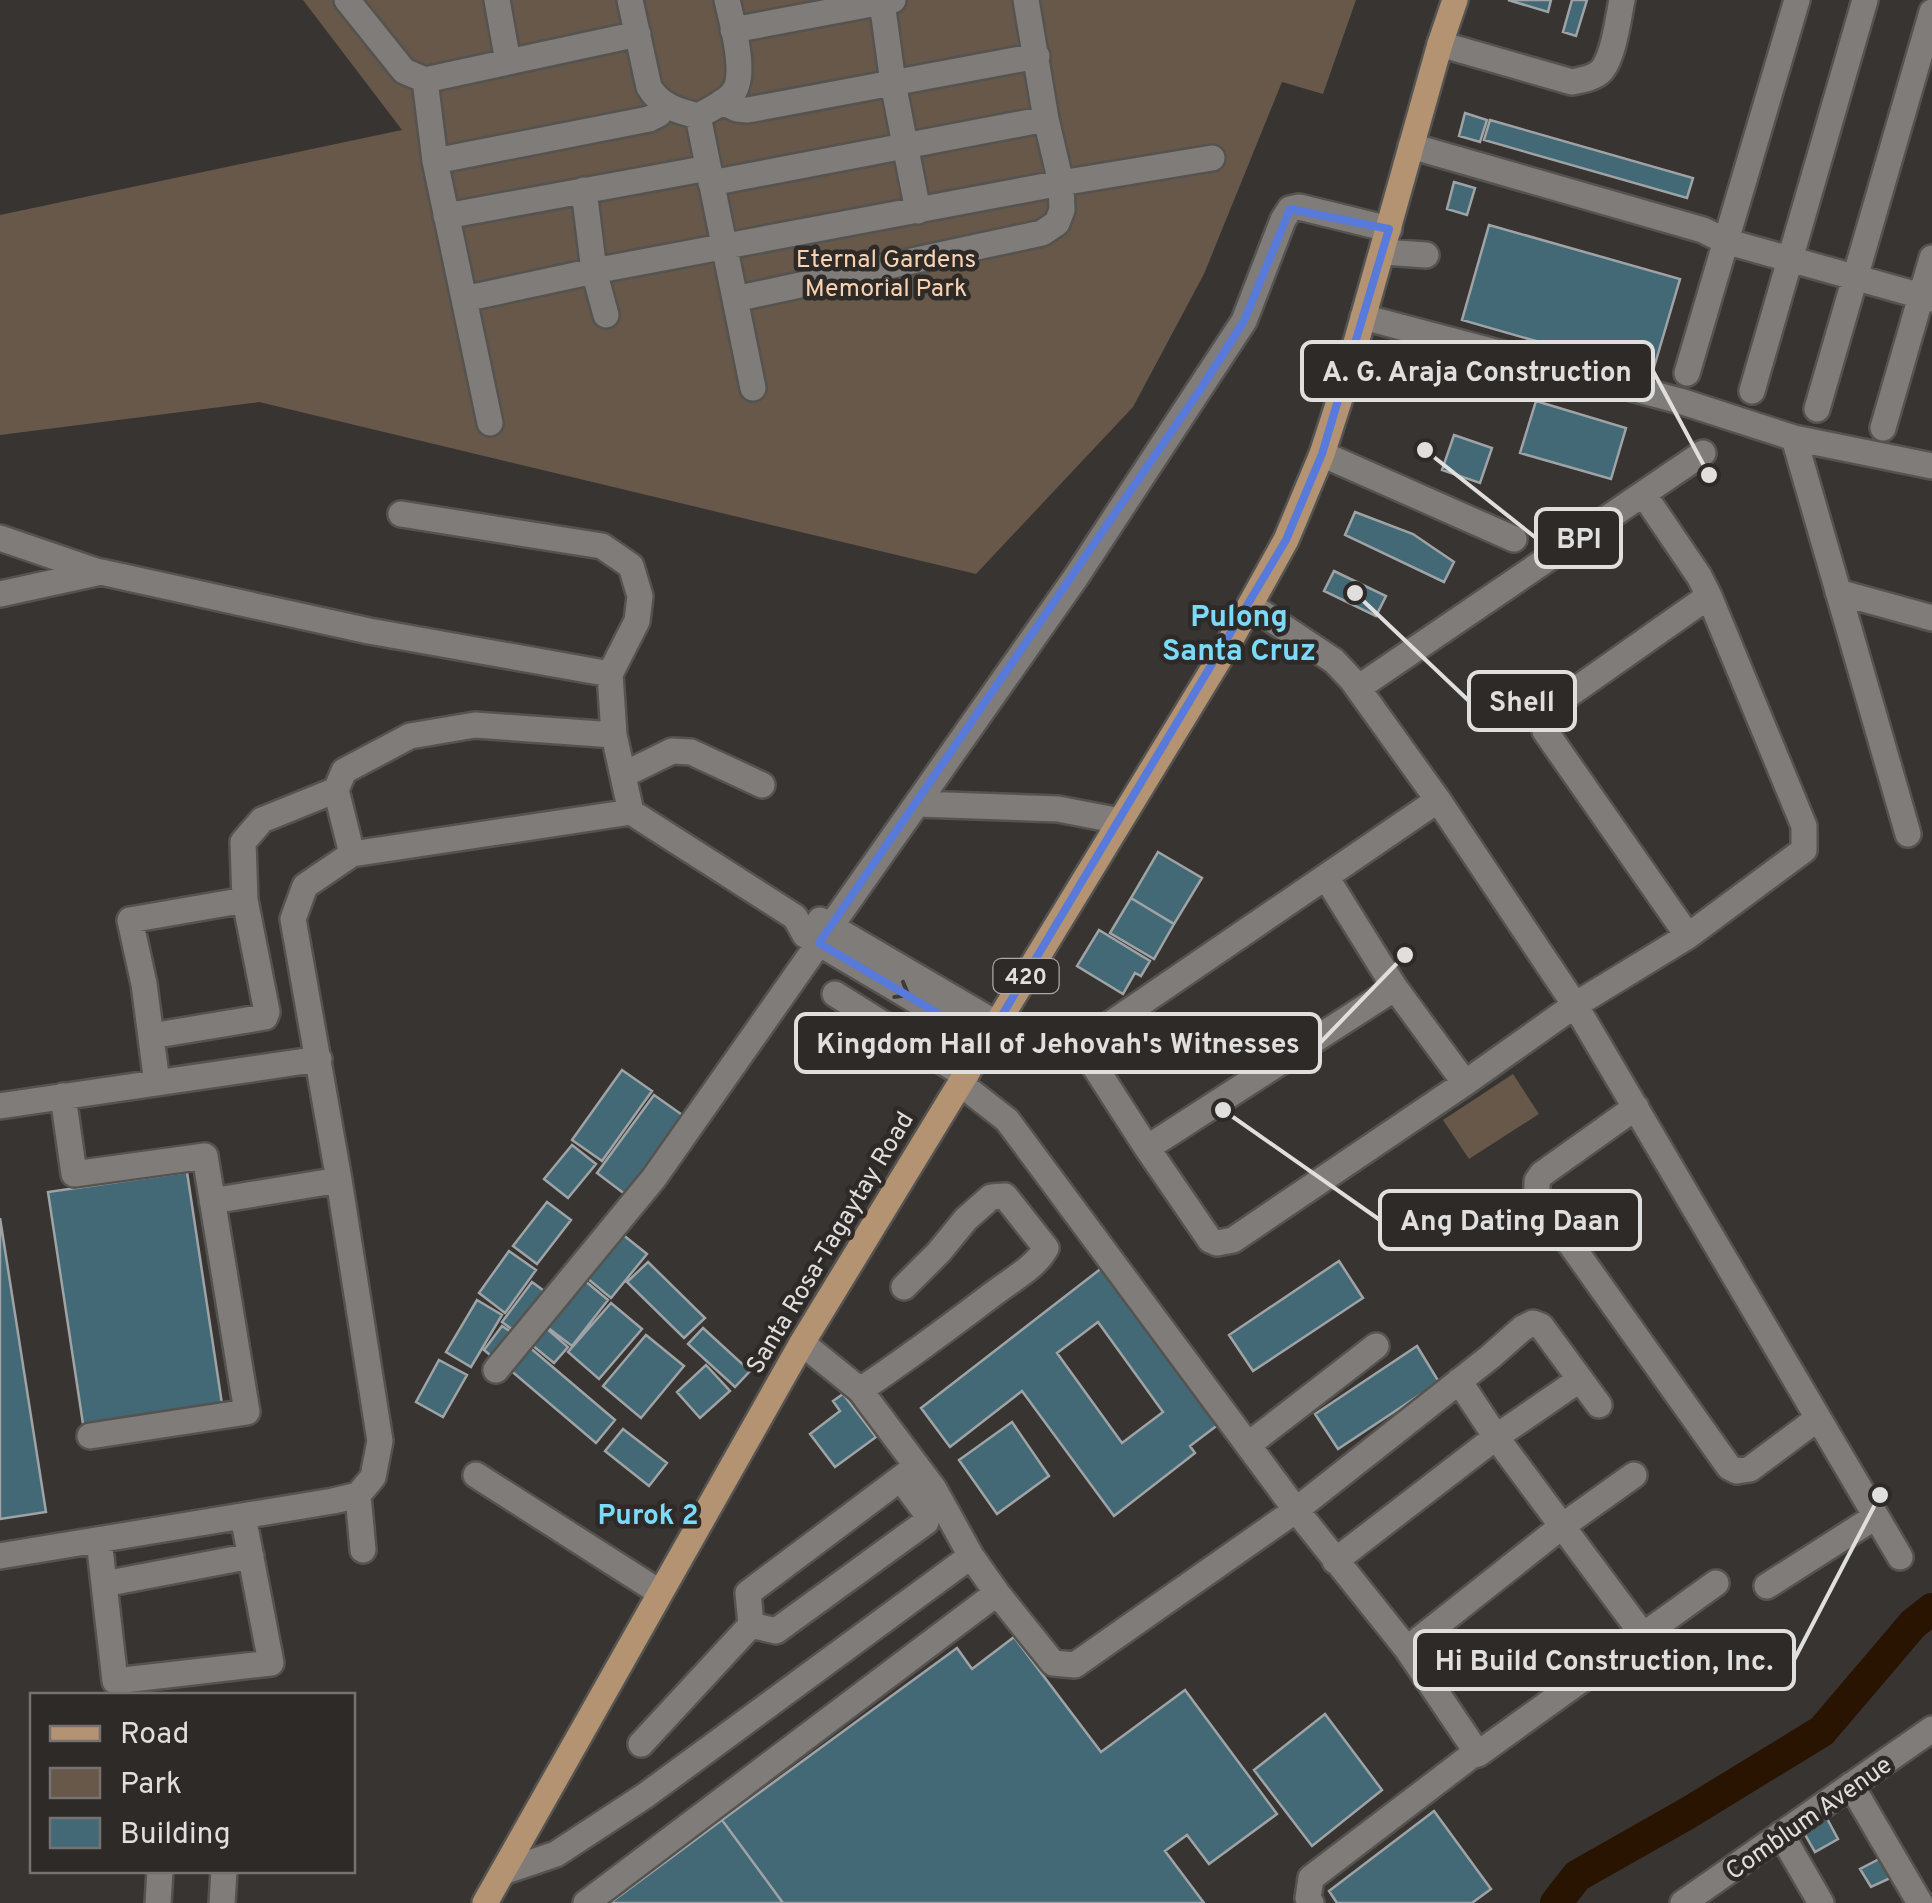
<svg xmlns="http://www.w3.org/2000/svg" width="1932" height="1903" font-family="Overpass,sans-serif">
	<rect width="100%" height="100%" fill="#373431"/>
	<!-- green -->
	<path fill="#67584a" d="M303,0H1356L1323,94L1282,82L1204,274L1133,407L976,574L259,402L0,435V215L402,130Z
		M1513,1074L1539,1114L1469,1159L1443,1120Z"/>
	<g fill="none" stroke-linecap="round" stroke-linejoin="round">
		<!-- river -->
		<path stroke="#281400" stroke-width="32" d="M1556,1903L1577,1876L1688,1813L1822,1731L1913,1624L1932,1609"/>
	</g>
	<!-- building -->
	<path fill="#436976" stroke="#9fa3a5" stroke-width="2.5" fill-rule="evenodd" d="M1508,0H1551L1548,12Z
		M1572,0H1587L1576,36L1563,32Z
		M1465,113L1487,120L1480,142L1459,136Z
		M1490,120L1693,178L1687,198L1484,140Z
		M1454,182L1475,188L1467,215L1447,209Z
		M1489,225L1680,279L1652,374L1462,320Z
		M1536,401L1626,428L1611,479L1520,453Z
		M1454,435L1492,448L1480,483L1442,470Z
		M1355,512L1413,534L1454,562L1444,582L1345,535Z
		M1334,571L1386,596L1376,616L1324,591Z
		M1158,852L1202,878L1174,924L1131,898Z
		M1131,898L1174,924L1154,959L1110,933Z
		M1099,930L1150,961L1141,976L1135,973L1123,994L1077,966Z
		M622,1070L652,1091L602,1161L572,1140Z
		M654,1095L688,1119L630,1198L597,1173Z
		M572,1145L596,1164L568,1198L544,1179Z
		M187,1172L222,1404L83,1424L48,1192Z
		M547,1202L571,1220L537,1264L513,1246Z
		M0,1218L46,1512L0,1519Z
		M622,1234L647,1254L611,1298L587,1278Z
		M509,1251L536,1270L505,1313L479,1293Z
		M1339,1261L1363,1298L1253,1371L1229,1335Z
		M648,1262L705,1318L684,1338L627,1282Z
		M1103,1267L1219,1424L1190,1446L1195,1453L1114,1516L1022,1391L950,1447L921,1408ZM1098,1322L1163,1412L1122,1443L1057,1353Z
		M584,1280L608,1300L572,1346L547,1327Z
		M532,1282L547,1293L517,1333L502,1322Z
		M477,1300L502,1315L471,1367L446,1352Z
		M611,1303L642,1329L599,1379L568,1352Z
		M502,1326L514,1334L495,1359L484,1350Z
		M546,1328L568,1347L554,1363L532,1345Z
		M703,1328L750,1371L735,1387L688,1344Z
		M646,1335L684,1366L641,1418L603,1386Z
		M528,1346L615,1420L596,1443L509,1369Z
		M1417,1346L1439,1382L1338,1449L1315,1414Z
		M439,1360L467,1375L443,1417L416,1402Z
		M706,1365L730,1391L700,1418L677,1392Z
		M843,1394L876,1437L835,1467L810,1434L840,1411L833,1401Z
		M1012,1422L1049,1476L997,1514L959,1460Z
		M623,1429L667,1463L649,1486L605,1451Z
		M1014,1637L1101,1752L1185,1690L1277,1814L1209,1864L1187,1835L1165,1851L1204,1903H783L722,1820L957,1648L972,1669Z
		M1325,1714L1382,1790L1312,1846L1254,1770Z
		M1434,1811L1491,1889L1472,1903H1337L1329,1891Z
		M1823,1811L1838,1839L1815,1852L1799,1824Z
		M722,1820L783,1903H610Z
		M1883,1857L1897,1875L1871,1887L1860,1869Z"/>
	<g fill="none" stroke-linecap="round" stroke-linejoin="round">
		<defs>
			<path id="minor" d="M347,0L404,71L425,80L638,34
				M497,0L508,62
				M630,0L649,87C660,106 678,111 698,116C709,110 724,103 732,94C748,77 732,22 727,0
				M882,2L893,83L918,211
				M733,30L893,0
				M1440,44L1572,82C1582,80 1595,78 1602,70C1614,55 1618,19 1622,0
				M425,80L435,161L490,423
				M722,102L737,109L748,110L1037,56
				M698,116L753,388
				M1411,146L1703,230L1725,241L1932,299
				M435,161L649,119L659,114L664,103
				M711,183L1046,119
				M584,190L594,271L606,315
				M446,216L708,168
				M1383,252L1426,255
				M464,299L594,271L1061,183L1212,158
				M735,299L1042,233L1057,223L1062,210L1061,183L1046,119L1026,0
				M1363,317L1680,401L1794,438L1932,466
				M1687,373L1797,0
				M1752,391L1865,0
				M1817,409L1932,12
				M1883,428L1932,258
				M1794,438L1908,834
				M1322,454L1514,539
				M401,514L602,546L631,566L640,596L637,621L610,674
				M0,538L99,572
				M1838,592L1932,618
				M0,594L101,572L369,631L610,674L614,735
				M1250,605L1334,661L1352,680L1438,800L1575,1005L1900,1557
				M1358,688L1703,453
				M623,775L672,751L691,752L762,785
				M1438,800L1087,1040L1084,1050L1147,1148L1210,1240L1217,1243L1233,1240L1465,1083L1575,1005L1688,936L1804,850V826L1709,596L1699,576L1644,495
				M918,804L1058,809L1120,821
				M352,854L336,790L344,771L410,736L475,725L614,735L631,812
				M1326,877L1395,988L1465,1083
				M820,920L997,1024
				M1688,936L1545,731L1544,712L1709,596
				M835,994L966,1076
				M151,1036L265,1017L267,1012L245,900
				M157,1083L144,984L130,920L245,900L243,842L262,820L336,790
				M961,1084L1007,1120L1296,1510L1407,1649L1478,1754
				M63,1096L74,1174L205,1156L247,1412L90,1436
				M0,1106L319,1059
				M1636,1107L1542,1174L1537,1181V1197L1729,1467L1737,1471L1750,1469L1817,1419
				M1147,1148L1395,988
				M212,1201L339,1180
				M802,1343L860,1390L934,1489L971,1556L997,1593L1053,1663L1075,1665L1296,1510L1490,1357L1523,1328L1533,1323L1541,1326L1599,1405
				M496,1370L654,1178L1076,577L1244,321L1283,220L1290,209L1299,207L1389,229
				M1459,1381L1496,1437L1643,1635
				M860,1390C906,1360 949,1327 993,1294C1010,1281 1036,1267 1046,1248L1005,1196L991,1197L966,1219L939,1252L904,1287
				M1248,1445L1376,1346
				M476,1475L659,1592
				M358,1495L363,1550
				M99,1540L115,1681L271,1663L243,1516
				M0,1556L333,1501L358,1495L373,1477L380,1441L339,1180L293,919L305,886L352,854L631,812L795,917L805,935L986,1042
				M1335,1561L1496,1437L1579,1380
				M104,1584L251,1556
				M1767,1586L1875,1517
				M751,1625L776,1631L926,1522L927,1514L901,1479
				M1407,1649L1561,1527L1634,1475
				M641,1744L751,1625L748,1593L917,1466
				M1851,1785L1920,1903
				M1781,1834L1821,1903
				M503,1872L556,1854L646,1795L971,1556
				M158,1903L160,1870
				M222,1903L224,1870
				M586,1903L997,1593
				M1311,1903L1308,1898L1311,1878L1471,1756L1478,1754L1716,1583
				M1683,1903L1932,1729"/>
			<path id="major" d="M485,1903L802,1343L1229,643L1286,540L1322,454L1343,389L1440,44L1455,0"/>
		</defs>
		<!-- minor casing -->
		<use href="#minor" stroke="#555350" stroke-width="30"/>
		<!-- major casing -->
		<use href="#major" stroke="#555350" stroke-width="30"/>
		<!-- minor -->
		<use href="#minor" stroke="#7f7c79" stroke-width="25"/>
		<!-- major -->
		<use href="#major" stroke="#b49372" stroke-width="25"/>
	</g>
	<!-- one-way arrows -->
	<defs><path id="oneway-chevron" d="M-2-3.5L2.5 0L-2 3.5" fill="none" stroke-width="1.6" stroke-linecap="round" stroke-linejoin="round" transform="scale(2.5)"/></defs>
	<use stroke="#3d3a38" href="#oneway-chevron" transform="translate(903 992) rotate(30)"/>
	<!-- marked area -->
	<path fill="none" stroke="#587ada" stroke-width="8" stroke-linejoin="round" d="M1290,209L1389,229L1322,454L1286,540L986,1042L819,943L1200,390L1244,321Z"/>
	<g text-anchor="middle" stroke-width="9" stroke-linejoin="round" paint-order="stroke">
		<!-- shield labels -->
		<rect fill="#2d2a28" stroke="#aba9a7" stroke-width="2.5" x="993.5" y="959" width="65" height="34" rx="8"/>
		<g font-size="22" font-weight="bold" fill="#e1dfde">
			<text x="1026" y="984">420</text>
		</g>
		<!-- park labels -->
		<g font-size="25" fill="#f9d3b1" stroke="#2d2a28">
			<text x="886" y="267">Eternal Gardens<tspan x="886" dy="29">Memorial Park</tspan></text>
		</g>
		<!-- street labels -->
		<g font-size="25" fill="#e1dfde" stroke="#2d2a28">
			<text transform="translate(829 1242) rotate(-59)" y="9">Santa Rosa-Tagaytay Road</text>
			<text transform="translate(1808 1817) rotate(-35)" y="9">Comblum Avenue</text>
		</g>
		<!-- neighbourhood labels -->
		<g font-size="28" font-weight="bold" fill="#7adaf8" stroke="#2d2a28">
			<text x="648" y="1524">Purok 2</text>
		</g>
		<!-- quarter labels -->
		<g font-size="30" font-weight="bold" fill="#7adaf8" stroke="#2d2a28">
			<text x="1239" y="626">Pulong<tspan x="1239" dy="34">Santa Cruz</tspan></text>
		</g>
	</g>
	<!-- callouts -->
	<path fill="none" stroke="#e1dfde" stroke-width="4" d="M1709 475L1653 371M1425 450L1536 538M1355 593L1469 701M1405 955L1320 1043M1223 1110L1380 1220M1880 1495L1794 1660"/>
	<g fill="#e1dfde" stroke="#2d2a28" stroke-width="4">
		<circle cx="1709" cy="475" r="10"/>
		<circle cx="1425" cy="450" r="10"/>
		<circle cx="1355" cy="593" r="10"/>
		<circle cx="1405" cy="955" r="10"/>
		<circle cx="1223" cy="1110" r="10"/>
		<circle cx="1880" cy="1495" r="10"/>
	</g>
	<g fill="#2d2a28" stroke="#e1dfde" stroke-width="4">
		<rect x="1302" y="342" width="351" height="58" rx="10"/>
		<rect x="1536" y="509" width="85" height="58" rx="10"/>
		<rect x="1469" y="672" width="106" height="58" rx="10"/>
		<rect x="796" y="1014" width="524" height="58" rx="10"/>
		<rect x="1380" y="1191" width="260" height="58" rx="10"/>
		<rect x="1415" y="1631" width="379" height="58" rx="10"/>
	</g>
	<g font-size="28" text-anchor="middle" font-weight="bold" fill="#e1dfde">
		<text x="1477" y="381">A. G. Araja Construction</text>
		<text x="1579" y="548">BPI</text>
		<text x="1522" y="711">Shell</text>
		<text x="1058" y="1053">Kingdom Hall of Jehovah's Witnesses</text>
		<text x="1510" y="1230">Ang Dating Daan</text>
		<text x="1604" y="1670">Hi Build Construction, Inc.</text>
	</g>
	<!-- legend -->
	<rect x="30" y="1693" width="325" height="180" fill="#2d2a28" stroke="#757271" stroke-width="2.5"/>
	<rect x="50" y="1726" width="50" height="15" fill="#b49372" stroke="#757271" stroke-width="2.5"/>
	<text x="120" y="1743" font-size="30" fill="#e1dfde">Road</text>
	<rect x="50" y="1768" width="50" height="30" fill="#67584a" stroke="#757271" stroke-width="2.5"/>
	<text x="120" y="1793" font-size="30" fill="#e1dfde">Park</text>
	<rect x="50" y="1818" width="50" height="30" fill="#436976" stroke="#757271" stroke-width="2.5"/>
	<text x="120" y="1843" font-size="30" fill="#e1dfde">Building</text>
</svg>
